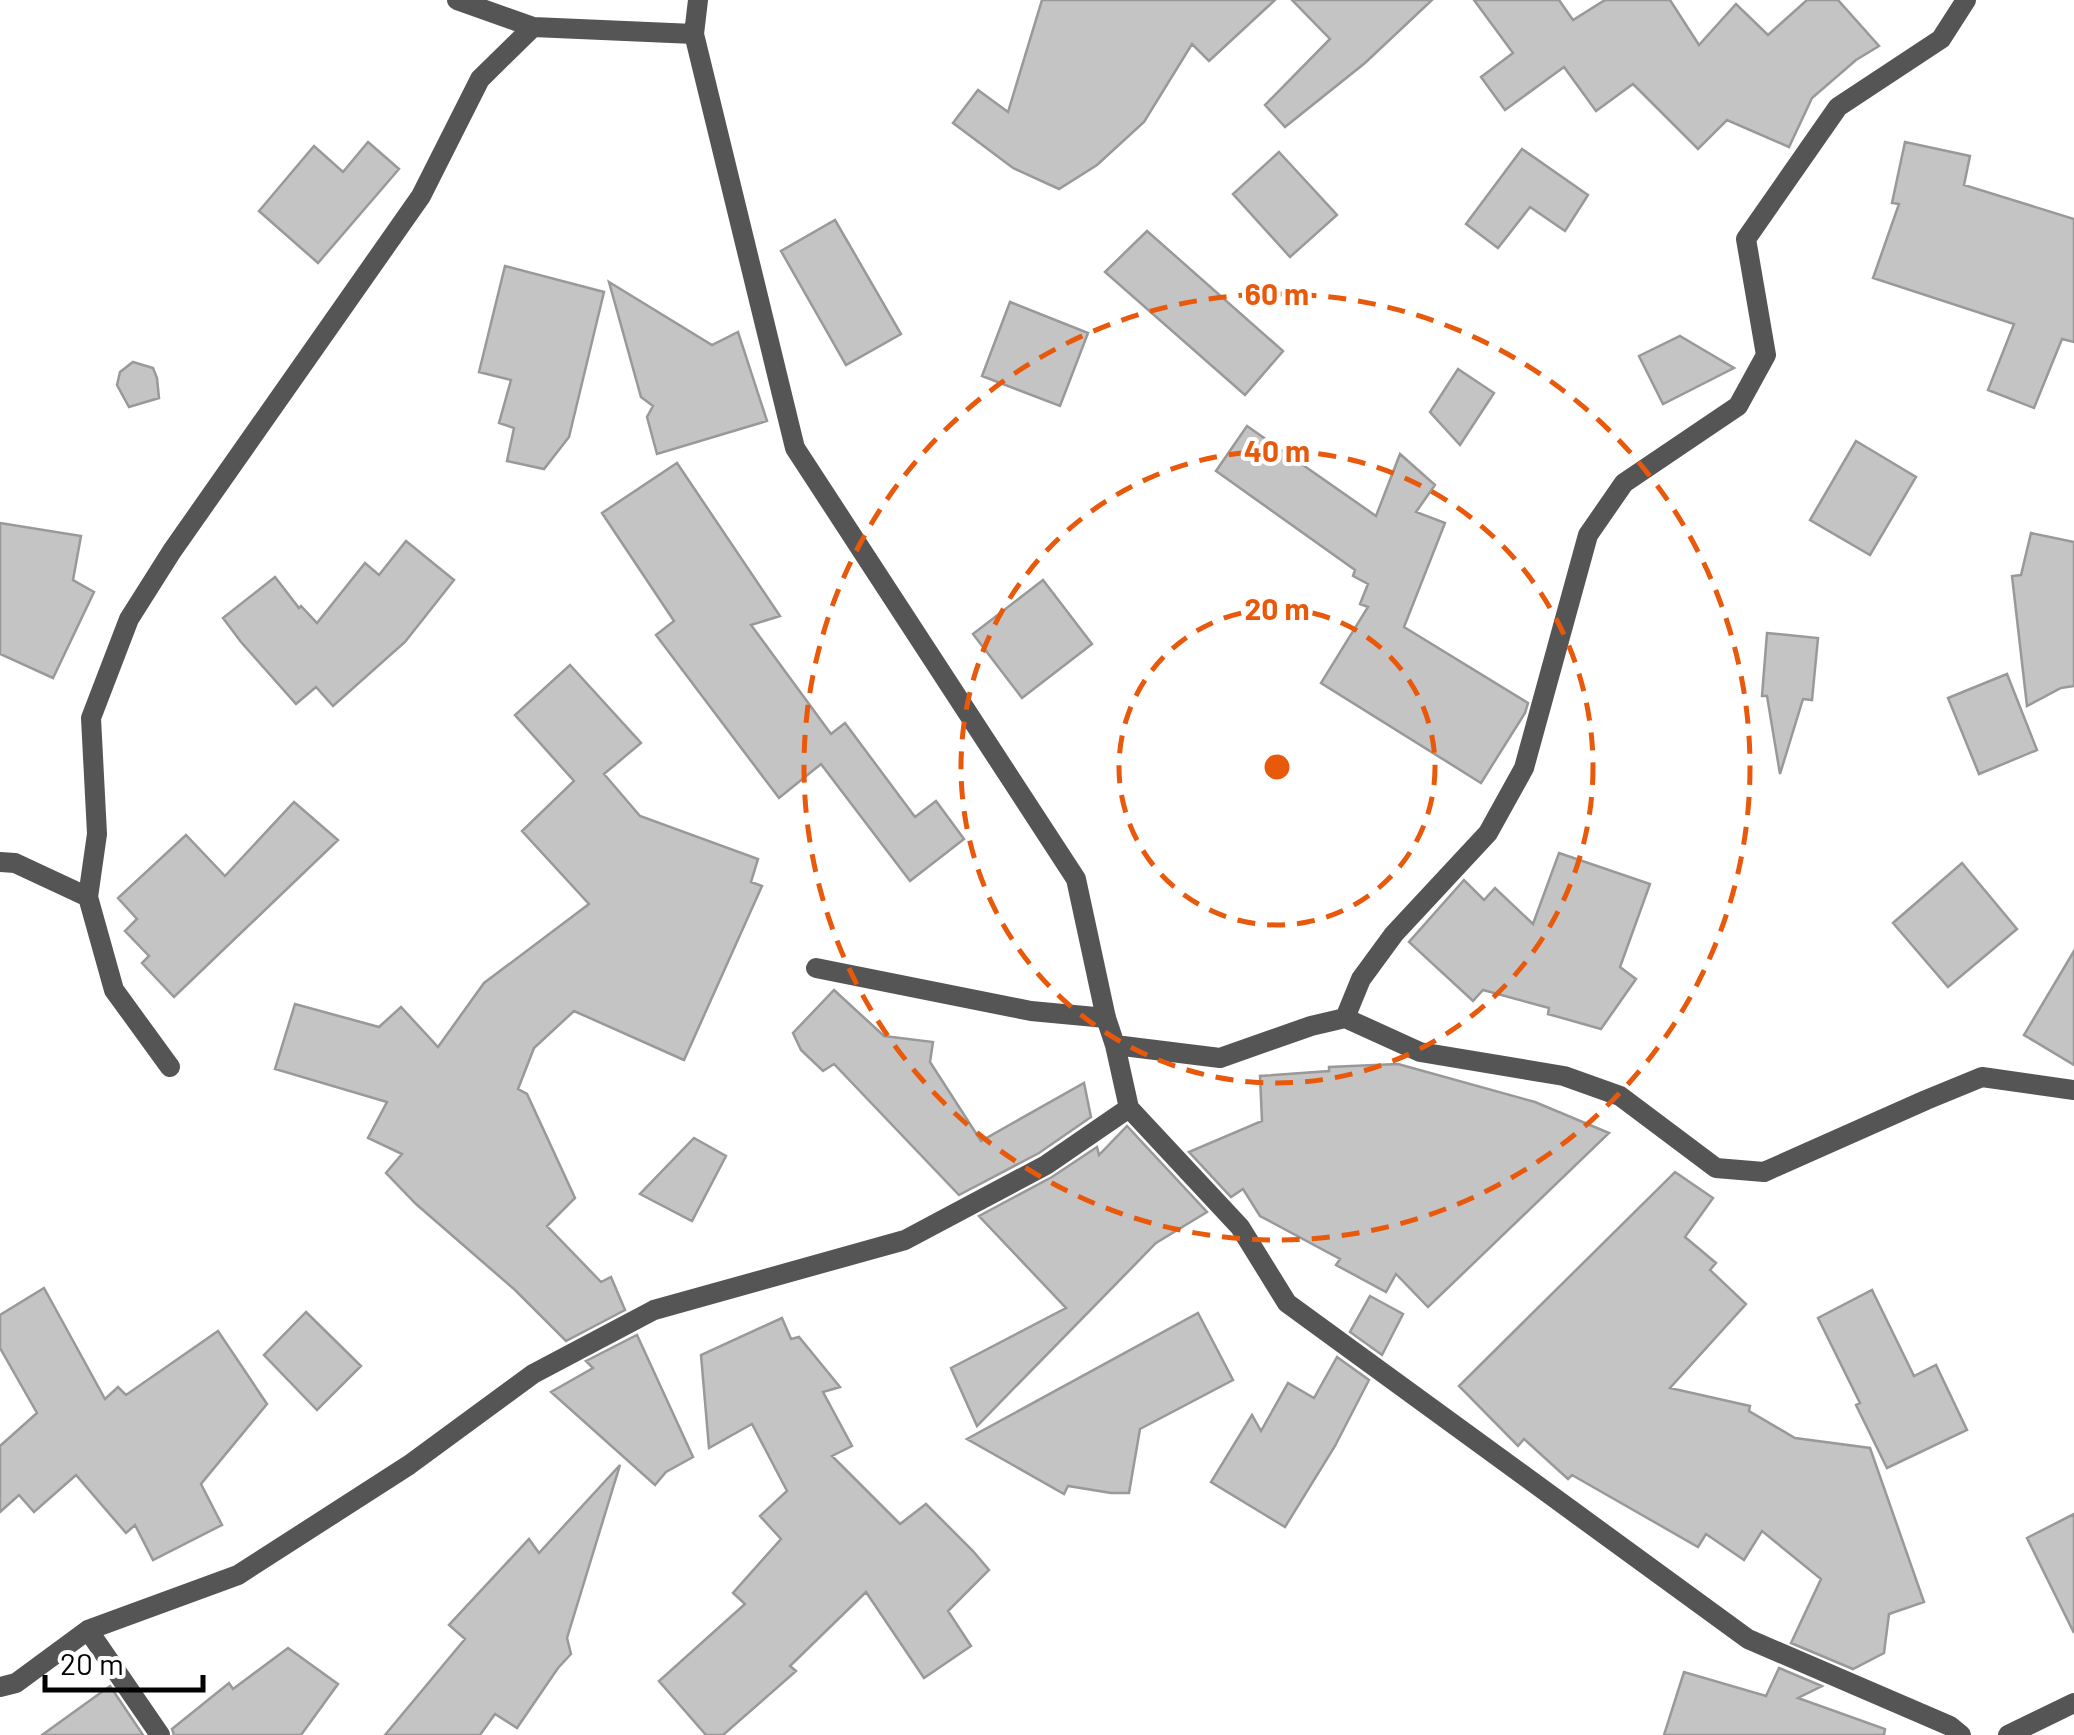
<svg xmlns="http://www.w3.org/2000/svg" width="2074" height="1735" font-family="Barlow,sans-serif">
	<rect width="100%" height="100%" fill="#fff"/>
	<!-- building -->
	<path fill="#c4c4c4" stroke="#999" stroke-width="2.5" d="M1042,0H1275L1209,61L1192,44L1144,122L1097,165L1059,189L1013,168L953,123L978,90L1008,112Z
		M1292,0H1432L1365,63L1285,127L1265,105L1330,39Z
		M1474,0H1559L1573,20L1605,0H1670L1699,45L1736,4L1768,35L1807,0H1838L1879,46L1856,60L1812,98L1789,147L1727,120L1698,149L1633,84L1596,111L1564,67L1505,110L1481,77L1513,53Z
		M368,142L399,169L318,263L259,211L314,146L343,172Z
		M1905,142L1970,156L1964,185L2074,219V342L2062,339L2034,408L1988,390L2014,324L1873,278L1899,204L1892,203Z
		M1522,149L1588,195L1565,231L1530,207L1498,248L1466,224Z
		M1279,152L1337,215L1290,257L1233,194Z
		M835,220L901,334L846,365L781,251Z
		M1147,231L1283,351L1245,395L1105,272Z
		M505,266L604,292L569,437L544,469L507,461L514,428L499,423L511,380L479,372Z
		M609,282L712,345L738,332L767,421L657,454L647,417L653,406L641,397Z
		M1010,302L1088,333L1060,406L982,376Z
		M1680,336L1734,368L1663,404L1639,356Z
		M133,362L153,368L157,378L159,398L129,407L117,385L120,372Z
		M1458,369L1494,393L1460,445L1430,412Z
		M1247,426L1376,516L1400,454L1435,485L1416,512L1445,523L1404,627L1528,703L1525,713L1481,783L1321,683L1368,607L1360,604L1368,584L1353,576L1355,570L1216,471Z
		M1856,441L1916,477L1870,555L1810,520Z
		M677,463L780,616L751,625L831,734L845,723L915,817L936,801L964,839L910,881L821,764L779,798L656,635L674,621L602,513Z
		M0,523L81,536L73,580L94,592L53,678L0,654Z
		M2031,533L2074,542V686L2061,688L2027,706L2012,576L2021,575Z
		M406,541L454,580L405,642L333,706L316,687L296,704L241,642L223,618L275,577L299,608L301,606L317,623L365,563L379,575Z
		M1043,580L1092,644L1022,698L973,634Z
		M1767,633L1818,638L1812,700L1803,699L1780,774L1767,696H1762Z
		M570,665L641,743L604,774L640,816L758,859L751,882L762,886L684,1060L574,1011L534,1048L518,1089L527,1094L575,1198L547,1226L601,1282L611,1277L625,1310L566,1341L515,1290L416,1204L386,1173L402,1154L368,1138L387,1102L275,1069L295,1004L379,1027L401,1007L438,1047L484,983L589,904L522,831L574,781L515,715Z
		M2007,674L2037,750L1979,774L1948,698Z
		M294,802L338,840L174,997L142,963L149,956L125,931L137,919L118,898L186,835L225,876Z
		M1559,853L1650,884L1620,967L1636,979L1601,1029L1548,1014L1549,1008L1483,990L1473,1001L1409,942L1464,880L1484,900L1495,888L1533,924Z
		M1962,863L2017,929L1948,987L1893,923Z
		M2074,951V1065L2024,1035Z
		M834,990L884,1036L933,1042L930,1062L981,1141L1084,1083L1091,1117L1039,1153L959,1195L834,1064L823,1071L801,1050L793,1033Z
		M1398,1064L1535,1102L1609,1133L1428,1307L1396,1274L1386,1292L1336,1265L1340,1259L1260,1216L1243,1189L1231,1197L1189,1152L1262,1121L1260,1076L1329,1071V1067Z
		M1127,1126L1207,1212L1156,1243L977,1426L951,1368L1066,1308L979,1216L1052,1177L1097,1147L1099,1155Z
		M694,1138L726,1156L692,1221L640,1194Z
		M1675,1172L1713,1198L1685,1237L1716,1263L1710,1270L1746,1304L1670,1388L1750,1406L1749,1411L1795,1438L1870,1448L1924,1602L1889,1614L1884,1653L1853,1669L1791,1643L1821,1579L1762,1531L1744,1560L1706,1534L1698,1547L1572,1475L1568,1479L1524,1439L1518,1446L1459,1386Z
		M44,1288L105,1399L118,1387L126,1395L218,1331L267,1404L201,1484L222,1525L153,1560L135,1525L126,1533L76,1475L34,1512L19,1495L0,1512V1446L37,1413L0,1348V1315Z
		M1872,1290L1914,1376L1936,1365L1967,1430L1887,1468L1856,1405L1860,1403L1818,1318Z
		M1370,1296L1403,1314L1382,1355L1350,1332Z
		M306,1312L361,1366L317,1410L264,1355Z
		M1198,1313L1233,1380L1140,1429L1129,1493H1111L1068,1486L1064,1494L967,1439Z
		M782,1318L791,1339L799,1337L840,1387L823,1392L852,1446L832,1456L900,1524L926,1504L973,1551L989,1570L948,1611L971,1646L924,1678L866,1592L790,1666L796,1671L723,1735H706L659,1681L745,1604L733,1593L781,1539L760,1516L787,1491L752,1424L709,1448L701,1355Z
		M637,1335L693,1457L666,1472L655,1485L551,1392L593,1368L586,1361Z
		M1337,1357L1369,1380L1335,1446L1285,1527L1211,1482L1252,1415L1261,1431L1288,1383L1314,1398Z
		M620,1465L567,1638L571,1654L558,1668L517,1728L495,1714L480,1735H385L465,1639L449,1625L529,1539L539,1553Z
		M2074,1514V1633L2027,1538Z
		M288,1648L338,1684L301,1735H174L172,1729L229,1683L233,1689Z
		M1779,1668L1822,1686L1798,1698L1885,1729L1884,1735H1664L1684,1672L1766,1696Z
		M110,1686L143,1735H42Z"/>
	<g fill="none" stroke-linecap="round" stroke-linejoin="round">
		<!-- service -->
		<path stroke="#555" stroke-width="20" d="M816,968L1031,1011L1106,1018"/>
		<!-- minor -->
		<path stroke="#555" stroke-width="20" d="M457,0L533,27L694,34
			M698,0L694,34L795,448L1076,879L1106,1018L1115,1045L1129,1108L1240,1227L1287,1303L1748,1639L1950,1726L1961,1735
			M0,862L15,863L88,897
			M1345,1018L1420,1052L1564,1076L1620,1096L1716,1168L1764,1172L1926,1100L1982,1077L2074,1090
			M1115,1045L1220,1058L1311,1026L1345,1018L1361,979L1394,934L1488,833L1524,768L1588,535L1624,483L1738,406L1766,355L1746,239L1838,107L1941,39L1966,0
			M170,1067L114,990L88,897L97,834L91,718L129,619L172,551L421,196L480,79L533,27
			M88,1630L160,1735
			M0,1687L16,1683L88,1630L238,1575L409,1465L533,1374L654,1310L905,1240L1046,1165L1129,1108
			M2008,1735L2074,1703"/>
	</g>
	<!-- distance rings -->
	<g fill="none" stroke="#e8590c" stroke-width="5" stroke-dasharray="18 12">
		<circle cx="1277" cy="767" r="158"/>
		<circle cx="1277" cy="767" r="316"/>
		<circle cx="1277" cy="767" r="473"/>
	</g>
	<circle cx="1277" cy="767" r="15" fill="#e8590c" stroke="#fff" stroke-width="5"/>
	<g font-size="30" text-anchor="middle" font-weight="bold" fill="#e8590c" stroke="#fff" stroke-width="8" stroke-linejoin="round" paint-order="stroke">
		<text x="1277" y="305">60 m</text>
		<text x="1277" y="462">40 m</text>
		<text x="1277" y="620">20 m</text>
	</g>
	<!-- scale -->
	<path d="M45 1675v15h158v-15" fill="none" stroke="#000000" stroke-width="5"/>
	<text x="60" y="1675" font-size="30" fill="#000000" stroke="#ffffff" stroke-width="8" paint-order="stroke">20 m</text>
</svg>
